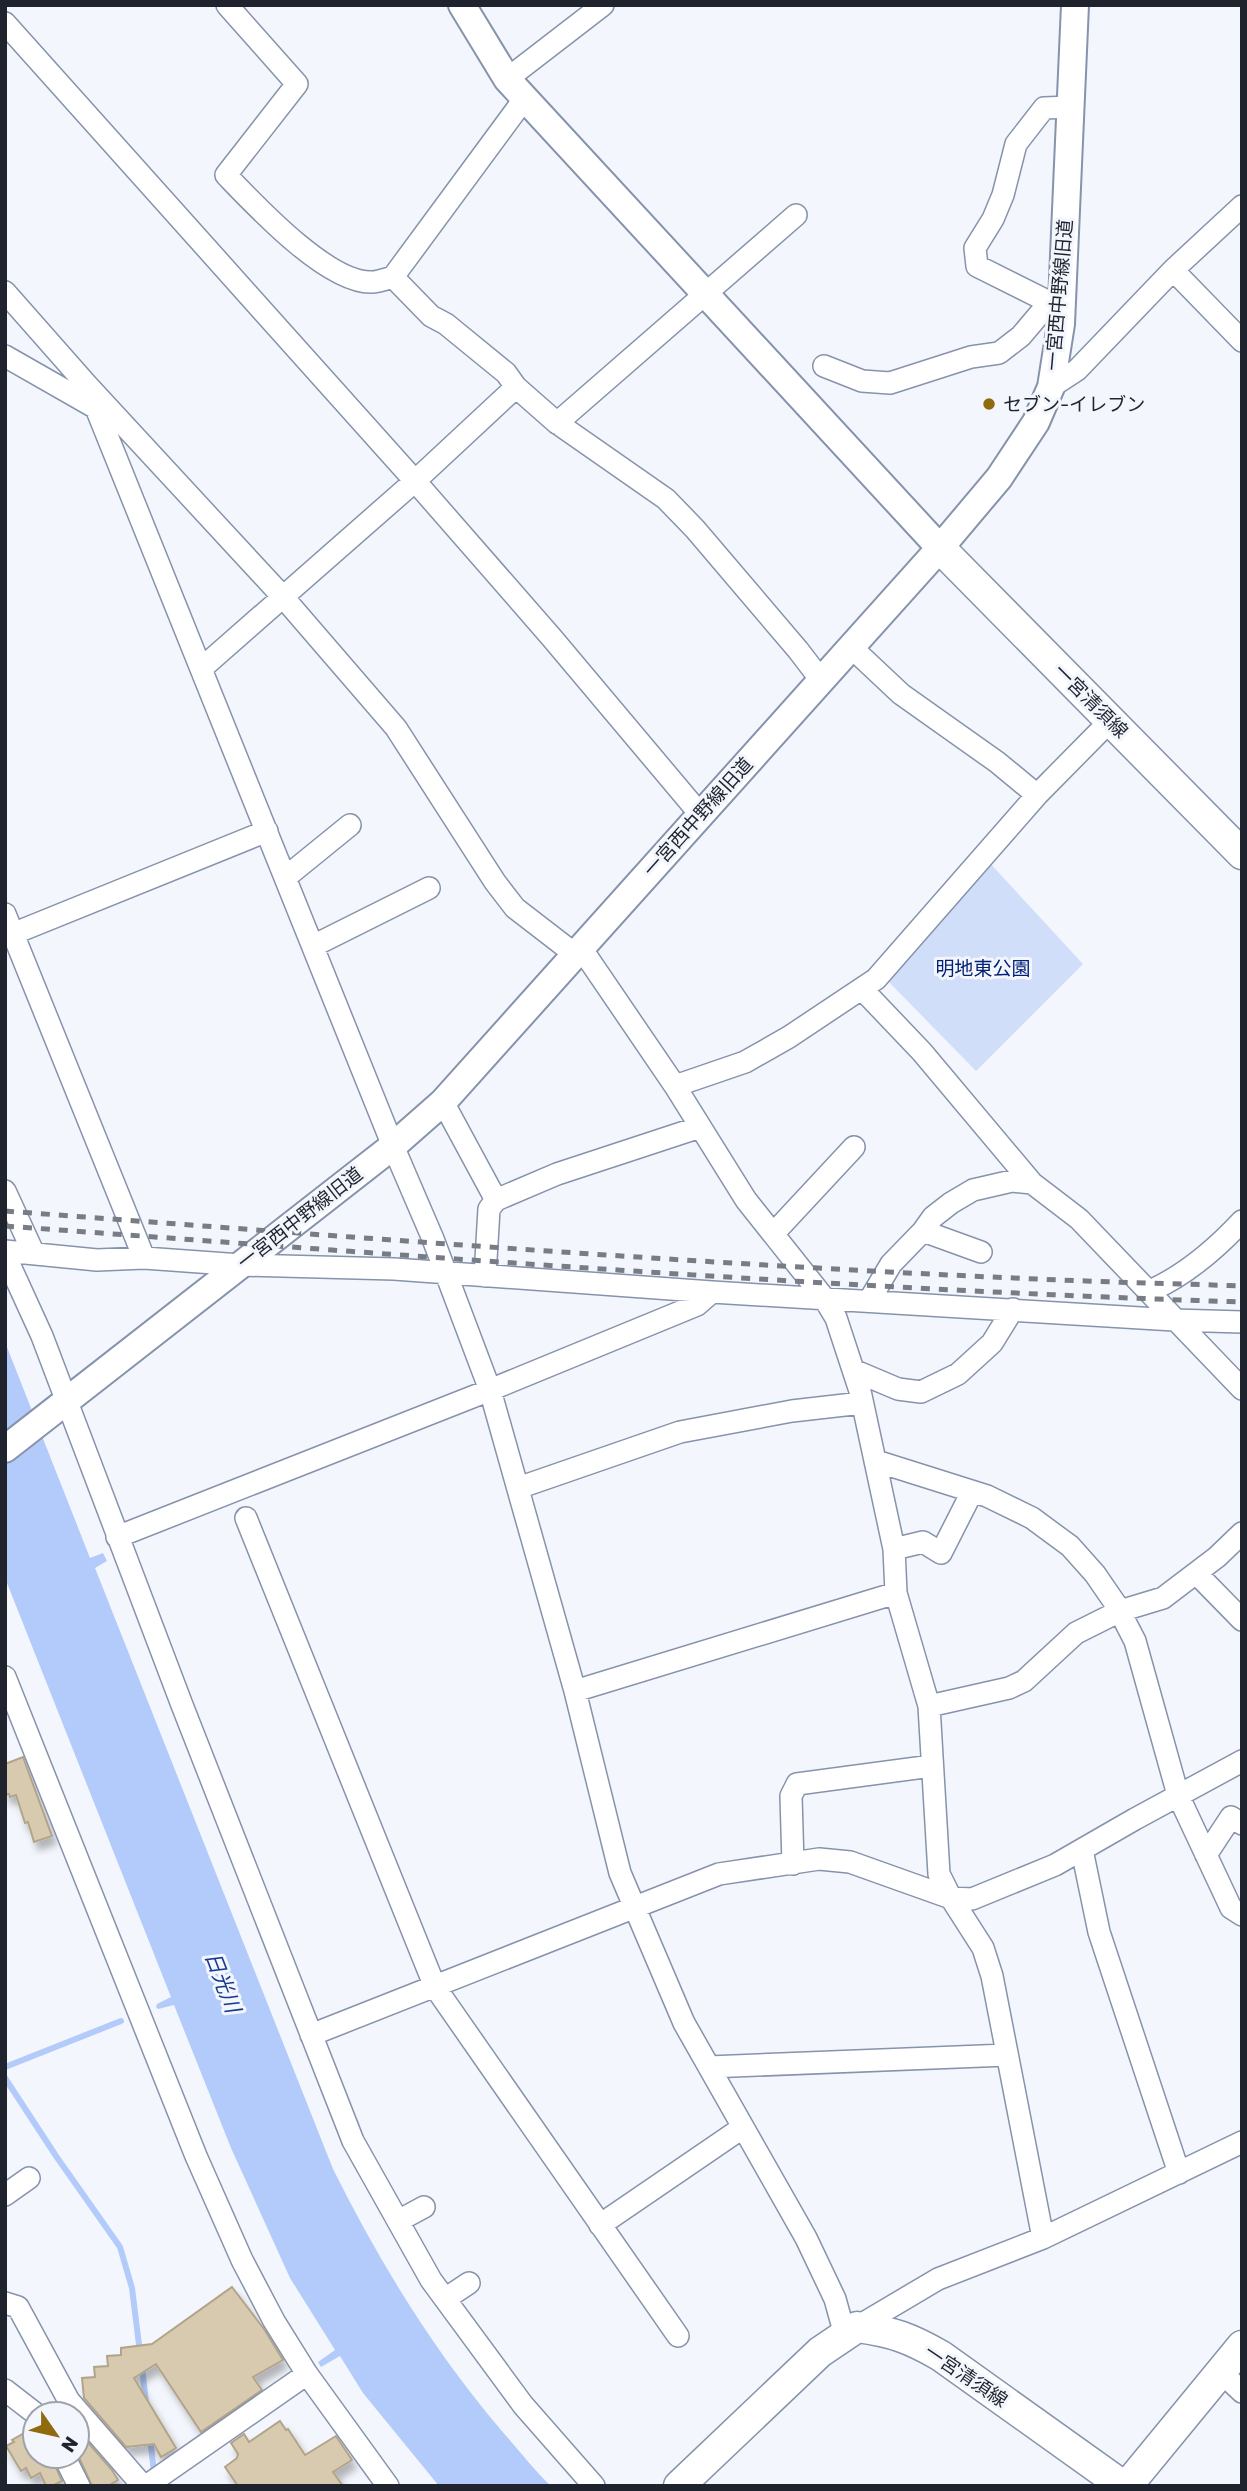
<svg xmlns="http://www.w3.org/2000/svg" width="1247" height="2491" font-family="Rubik,'Noto Sans JP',sans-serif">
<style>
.green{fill:#d0def9}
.water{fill:#b3cbfa}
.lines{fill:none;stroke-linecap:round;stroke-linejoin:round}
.stream{stroke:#b3cbfa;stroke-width:6}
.building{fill:#d8caaf;stroke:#b2a48a;stroke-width:2;filter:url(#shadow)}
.minor-casing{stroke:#8693ac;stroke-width:24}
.tertiary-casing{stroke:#8693ac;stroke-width:30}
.secondary-casing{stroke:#8693ac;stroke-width:33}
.minor{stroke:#fff;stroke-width:21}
.tertiary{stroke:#fff;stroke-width:26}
.secondary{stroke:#fff;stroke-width:30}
.rail{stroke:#787c85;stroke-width:5;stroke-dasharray:9 9;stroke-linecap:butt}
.poi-dot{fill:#8f6a0f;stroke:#f3f6fc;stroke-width:2.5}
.labels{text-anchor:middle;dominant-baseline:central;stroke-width:6;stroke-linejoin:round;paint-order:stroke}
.street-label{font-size:19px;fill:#1e232d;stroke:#f3f6fc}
.poi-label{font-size:19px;fill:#1e232d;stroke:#f3f6fc;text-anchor:start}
.park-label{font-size:19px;fill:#032277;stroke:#f3f6fc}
.water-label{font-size:21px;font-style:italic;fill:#153a90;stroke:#f3f6fc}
</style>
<defs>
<filter id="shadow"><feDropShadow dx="4.5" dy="8" stdDeviation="3.5" flood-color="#0004"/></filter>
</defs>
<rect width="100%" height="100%" fill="#f3f6fc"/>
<path class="green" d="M987,860L1083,964L976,1071L884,977Z"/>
<path class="water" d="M5,1342L90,1558L103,1553L107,1561L95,1568L333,2169C380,2263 433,2350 501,2430C518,2449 533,2469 551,2486H439L363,2393L340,2356L321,2367L318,2362L335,2350L290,2278L231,2148L174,2005L158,2009L156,2007L157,2004L171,1997L5,1578Z"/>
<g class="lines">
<path class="stream" d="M5,2067L121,2021
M5,2078L56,2156L120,2247L132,2288L140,2353
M142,2367L146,2402
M150,2437L154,2473"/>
</g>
<path class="building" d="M23,1757L52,1836L34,1842L28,1822L25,1823L16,1795L10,1797L9,1794L5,1795V1764Z
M232,2287L264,2329L283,2360L253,2377L262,2390L201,2432L156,2364L134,2378L176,2448L161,2457L154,2444L126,2447L84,2398L82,2378L95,2377L94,2367L108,2366L107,2356L121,2355V2348L152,2344Z
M280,2421L286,2430L288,2429L305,2455L336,2436L352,2460L333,2472L343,2486H238L225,2467L237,2458L238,2454L231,2443L244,2434L249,2442Z
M35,2427V2456H51L62,2481L52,2486H46L40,2473L31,2478L26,2468L21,2471L6,2446L14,2442L12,2440Z
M77,2430L112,2470L118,2480L108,2486H92L77,2453Z"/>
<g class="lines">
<defs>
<path id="minor" d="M227,5L297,84L226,175C255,205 328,284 372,282C378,282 386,279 393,277L525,98
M5,23L415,481L552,638L700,814
M507,79L603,5
M1173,270L1242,341
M393,277L431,316L446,324L506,373L516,387L557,423L666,499L695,529L798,650L821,680
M5,292L87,385L283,597L396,728L495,882L515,908L576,955
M5,356L96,408L393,1146L433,1239L490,1390L575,1691L620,1873L684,2023L806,2238L835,2299L845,2335
M824,366L862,381L890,383L971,357L999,353L1021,336L1043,310L1061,308L977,266L975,248L993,219L1003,195L1016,144L1044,108L1070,107
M1051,387L1077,370L1173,270L1242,206
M557,423L796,215
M851,647L901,694L997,762L1037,795
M202,668L415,481L516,387
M286,877L350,825
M5,914L144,1258
M5,937L267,831
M313,946L429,888
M581,948L675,1086L746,1200L824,1298L836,1318L860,1391L894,1549L896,1593L929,1706L939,1874L951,1898L983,1948L992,1976L1043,2238
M862,989L922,1052L1032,1183
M675,1086L745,1062L789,1037L876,979L1037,795L1110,721
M443,1102L496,1200L489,1209L485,1276
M5,1191L34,1254
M496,1200L557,1174L700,1127
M923,1231L981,1252
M773,1234L854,1147
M5,1251L97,1260L144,1258L241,1265L394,1269L712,1292L1174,1320L1242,1322
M5,1255L42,1336L182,1705L353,2141L431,2280L523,2405L594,2486
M1150,1291C1186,1275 1215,1250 1242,1221
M869,1301L891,1264L923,1231L933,1217L951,1203L973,1190L1012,1181L1032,1183L1079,1219L1242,1389
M853,1370L898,1389L921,1392L958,1374L992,1343L1013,1309
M876,1461L987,1496L1032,1518L1070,1546L1095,1574L1117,1606L1135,1641L1178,1795L1231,1908L1242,1915
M518,1488L680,1432L792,1411L862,1403
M246,1518L435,1987L678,2336
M117,1537L490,1390L697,1305L712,1292
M894,1549L923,1542L941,1553L972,1492
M1196,1573L1242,1620
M5,1677L196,2156L242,2260L274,2321L307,2374L388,2486
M575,1691L896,1593
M929,1706L1009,1688L1024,1681L1076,1633L1120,1611L1163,1598L1217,1557L1242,1533
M1082,1850L1099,1932L1179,2173
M1206,1855L1231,1817L1242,1824
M793,1864L791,1796L797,1784L932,1766
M311,2035L719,1874L819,1859L850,1862L951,1898L972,1899L1055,1865L1135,1819L1242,1761
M709,2067L1007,2055
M5,2195L29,2178
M398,2221L424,2207
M600,2225L742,2128
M445,2299L469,2283
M5,2303L18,2307L69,2401L143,2486
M857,2327L938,2279L1043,2238L1242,2142
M1221,2372L1242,2392
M5,2390L36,2414
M64,2456L79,2486
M146,2486L307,2374"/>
<path id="tertiary" d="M462,5L507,79L940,548
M5,1449L393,1146L443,1102L940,548L999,478L1036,422L1051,387L1061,324L1075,5"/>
<path id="secondary" d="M940,548L1242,854
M679,2486L820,2352L857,2327C893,2332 910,2338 941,2356L1123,2486
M1127,2486L1242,2346"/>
</defs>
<use href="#minor" class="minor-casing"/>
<use href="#tertiary" class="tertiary-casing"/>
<use href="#secondary" class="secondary-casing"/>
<use href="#minor" class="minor"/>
<use href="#tertiary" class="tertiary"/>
<use href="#secondary" class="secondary"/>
<path class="rail" d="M5,1211C365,1238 726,1267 1086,1281C1138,1283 1190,1284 1242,1286
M5,1226C417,1256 829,1289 1242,1302"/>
</g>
<circle class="poi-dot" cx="989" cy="404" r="7"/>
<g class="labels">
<g class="street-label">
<text transform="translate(1059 295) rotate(-85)">一宮西中野線旧道</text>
<text transform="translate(1091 701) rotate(45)">一宮清須線</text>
<text transform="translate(698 817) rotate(-48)">一宮西中野線旧道</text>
<text transform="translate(300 1218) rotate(-38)">一宮西中野線旧道</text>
<text transform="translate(966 2376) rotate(34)">一宮清須線</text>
</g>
<g class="poi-label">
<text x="1003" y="404">セブン-イレブン</text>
</g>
<g class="park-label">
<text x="983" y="968">明地東公園</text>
</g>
<g class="water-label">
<text transform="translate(223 1982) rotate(69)">日光川</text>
</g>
</g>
<rect width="1247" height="2491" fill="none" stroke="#1e232d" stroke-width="14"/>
<g transform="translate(56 2435) rotate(124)"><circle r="33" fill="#f3f6fc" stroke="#9ea2a9" stroke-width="2"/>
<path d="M0-5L12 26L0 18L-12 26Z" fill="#8f6a0f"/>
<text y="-10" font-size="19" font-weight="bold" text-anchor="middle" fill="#1e232d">N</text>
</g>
</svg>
